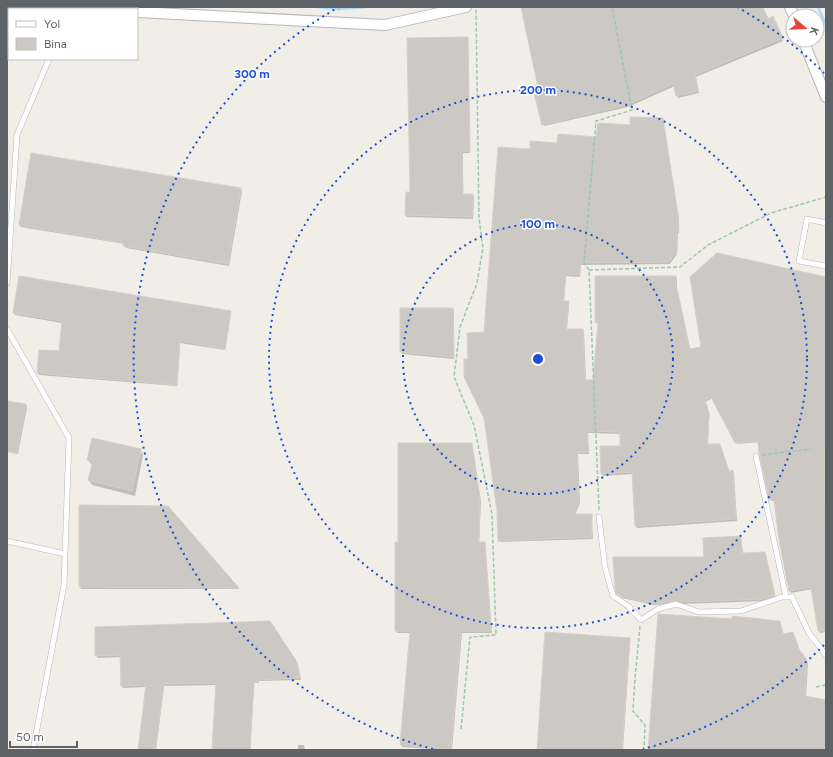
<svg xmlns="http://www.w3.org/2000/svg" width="833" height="757" font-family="Figtree,sans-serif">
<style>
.shadow{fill:#0003}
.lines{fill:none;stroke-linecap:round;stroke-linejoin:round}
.stream{stroke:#acdafc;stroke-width:2.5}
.building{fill:#ccc9c4;stroke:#d5d0c6}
.service-casing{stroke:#b4b7bb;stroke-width:6}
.minor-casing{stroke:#b4b7bb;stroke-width:12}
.path{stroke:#9fc7aa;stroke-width:1.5;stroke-dasharray:4 2;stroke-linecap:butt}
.service{stroke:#fff;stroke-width:5}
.minor{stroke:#fff;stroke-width:10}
.ring{fill:none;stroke:#1d4ed8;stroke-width:2;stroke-dasharray:2 4}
.centre{fill:#1d4ed8;stroke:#fff;stroke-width:2}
.ring-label{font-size:12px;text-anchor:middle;font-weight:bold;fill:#1d4ed8;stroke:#fff;stroke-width:3;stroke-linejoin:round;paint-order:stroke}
</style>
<rect width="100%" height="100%" fill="#f0eee7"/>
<path class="shadow" d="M522,7H762L768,20L774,19L783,41L696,77L699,93L678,98L675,86L628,107L544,126L540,93Z
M467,38L468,40L470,153H463V195H473L474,197L473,219L407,217L406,215L407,193H411Z
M663,119L679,218V233H678L677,254L670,264L581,265L580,277L566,276L564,302H568L569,304L567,330H583L584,332L586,381H594L599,324L596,322L676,277L677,279V290L690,350L702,348L826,278V632L820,633L819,631L813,589L791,593L790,591L775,501H772L770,499L760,442L737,444L713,398L705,402L710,417H709L708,445L721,447L729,472L733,471L734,474L737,521L637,528L636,526L633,474L603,476L602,474L621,447V434L588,433L589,454H578L580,502L575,515H591L593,539L500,542L499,540L498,511L485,418L469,360L485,333L531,150L558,144L597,138L631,126Z
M32,154L241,189L242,191L229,266L126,248L125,244L21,227L20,225Z
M453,309L454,311V359L402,354L401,352Z
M230,312L231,314L225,350L180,343L177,386L39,375L38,373L40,351L60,352L62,323L15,315L14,313Z
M7,402L26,405L27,407L18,454L7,452Z
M472,444L481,502L479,543H484L485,545L492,633H462L452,750L402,747L401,744L411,633H397L396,631L399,543Z
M140,449L143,455L135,496L92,485L89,480L93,466L88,460Z
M168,507L239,589H81L80,587Z
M741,537L743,554L766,555L775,597L764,601L684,604L677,602L667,604L654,605L622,598L617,593L705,558Z
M733,620L780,622L784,635L799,651L808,663L806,697L826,701V750H649Z
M270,622L298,665L301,680L259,681V683H254L250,750H213L217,685L164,686L156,750H139L147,687L123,688L122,686L121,657L98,658L96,656Z
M629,639L630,641L623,750H538Z
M298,745H304L305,750H298Z"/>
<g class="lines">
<path class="stream" d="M318,7L339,9L367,7
M818,7L826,25"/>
</g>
<path class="building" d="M521,7H763L768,19L773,16L783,38L695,75L698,91L676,96L673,84L627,105L542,125L534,93L539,92Z
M468,37L470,151H462L463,194H473V217L405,215L406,192H410L407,38Z
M630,117L663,118L678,216L679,231H677V251L669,262L580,263V275L566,274L563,301H569L566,329H583L585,380H593L598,323H595V276H676V290L677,289L690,349L701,347L690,277L717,253L826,277V446L825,447L826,630L818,631L811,587L789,591L779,540L774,499L769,500L759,453L758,441L735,443L711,397L705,400L710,416H709L707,444H720L729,471L733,470L736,519L635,526L632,472L601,474L600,446H620V432L587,431L588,452L577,453L579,499L574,514H592V537L498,541L497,511L484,418L464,377V359H468L467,333L484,332L498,147L530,149V141L557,143L558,134L596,137L598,123L630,125Z
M31,153L241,188L228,264L123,246L124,243L19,225Z
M19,276L231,311L225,349L180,341L177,385L37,373L39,350L59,351L62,321L13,313Z
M400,308H453L454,357L400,352Z
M7,401L26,404L17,453L7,451Z
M92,438L141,449L132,491L88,480L93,461L87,460Z
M398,443H472L480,499L479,542H485L491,631H461L451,749L400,745L410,631H395V542H398Z
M79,505L168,506L239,588L79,587Z
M741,536L742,553L765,552L775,595L763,599L683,602L675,600L666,603H652L620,596L616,594L615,587L613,557H704L703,538Z
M658,614L732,619V616L780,621L783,634L793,632L799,649L807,660L805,696L826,700V750H648Z
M270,621L297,662L300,678L258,680V682H254L250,750H212L216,683L164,684L155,750H138L146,685L121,686L120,655L95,656V627Z
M545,632L630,638L622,750H537Z"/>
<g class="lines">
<defs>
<path id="service" d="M70,9L71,7
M826,223L807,219L799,261L826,266
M7,283L17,135L49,59
M7,329L69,438L64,585L33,750
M756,456L786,597
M599,517L605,567L613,596L628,606L641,620L658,609L676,604L699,612L741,611L782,597H792L809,633L826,655
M7,541L65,554"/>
<path id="minor" d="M80,7L102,9
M790,7L794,16
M137,12L385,25L466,7
M803,40L826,97"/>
</defs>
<use href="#service" class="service-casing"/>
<use href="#minor" class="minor-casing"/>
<path class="path" d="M589,270L680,267L708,245L771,213L826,197
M762,455L811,449
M599,510L589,270L584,263L596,121L632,110L612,7
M640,626L635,678L633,711L645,725L644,750
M816,687L826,685
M461,729L470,637L496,635L492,514L474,425L454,377L460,327L477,283L483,248L479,218L476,9"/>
<use href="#service" class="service"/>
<use href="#minor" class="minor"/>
</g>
<g class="ring">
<circle cx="538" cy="359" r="135"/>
<circle cx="538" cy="359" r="269"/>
<path d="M824 645A404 404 0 0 1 643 749M433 749A404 404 0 0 1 339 7M737 7A404 404 0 0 1 824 73"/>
</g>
<circle cx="538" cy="359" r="6" class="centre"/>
<g class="ring-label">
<text x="252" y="78">300 m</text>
<text x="538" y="94">200 m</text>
<text x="538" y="228">100 m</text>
</g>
<rect width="833" height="757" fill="none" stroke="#5f6267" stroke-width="16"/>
<rect x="8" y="8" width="130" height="52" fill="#ffffff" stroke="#bfc0c2"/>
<rect x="16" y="21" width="20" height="6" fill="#ffffff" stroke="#bfc0c2"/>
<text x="44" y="28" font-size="12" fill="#5f6267">Yol</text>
<rect x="16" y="38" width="20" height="12" fill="#ccc9c4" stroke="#bfc0c2"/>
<text x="44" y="48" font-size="12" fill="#5f6267">Bina</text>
<g transform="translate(805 28) rotate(109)"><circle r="19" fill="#ffffff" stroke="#bfc0c2"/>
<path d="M0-3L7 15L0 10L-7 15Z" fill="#e3463b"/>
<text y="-6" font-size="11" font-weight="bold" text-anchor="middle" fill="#5f6267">K</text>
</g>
<path d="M10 741v6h67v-6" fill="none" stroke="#5f6267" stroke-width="2"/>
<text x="16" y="741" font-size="12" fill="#5f6267" stroke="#ffffff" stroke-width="3" paint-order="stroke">50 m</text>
</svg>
